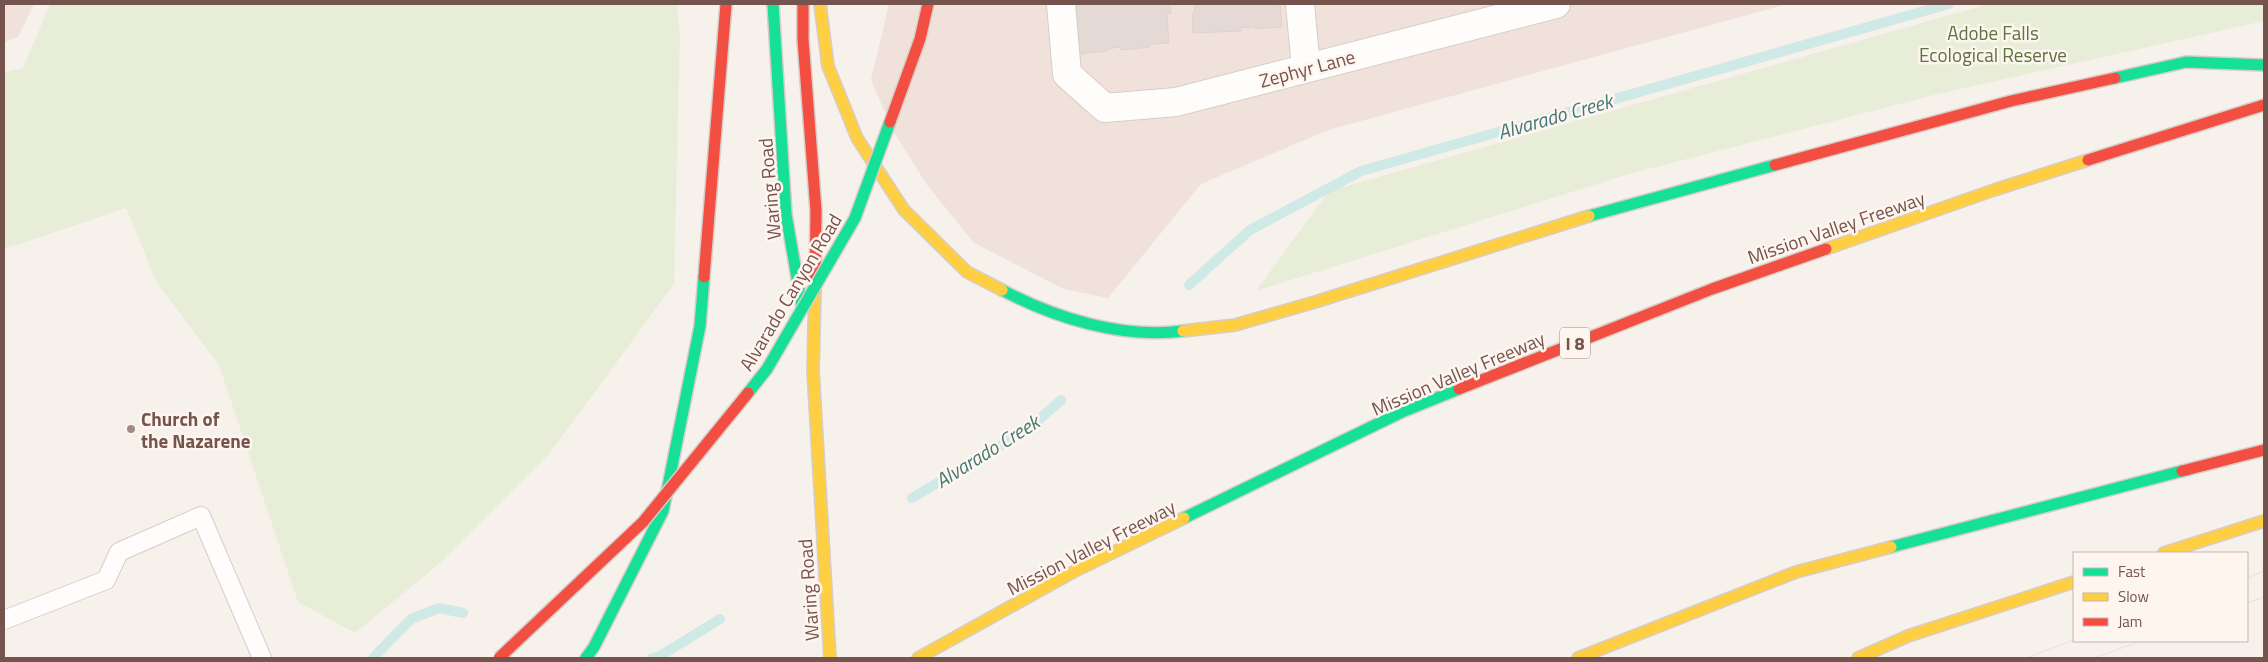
<svg xmlns="http://www.w3.org/2000/svg" width="2268" height="662" font-family="'Titillium Web',sans-serif">
<style>
.residential{fill:#f0e2da}
.green{fill:#e8edd8}
.lines{fill:none;stroke-linecap:round;stroke-linejoin:round}
.stream{stroke:#cee9e6;stroke-width:10}
.building{fill:#e4d9d4;stroke:#e0d3cf}
.lane-casing{stroke:#d6cdc9;stroke-width:20}
.street-casing{stroke:#d6cdc9;stroke-width:30}
.fast-casing{stroke:#d7cdc8;stroke-width:14}
.slow-casing{stroke:#d7cdc8;stroke-width:14}
.jam-casing{stroke:#d7cdc8;stroke-width:14}
.lane{stroke:#fefdfc;stroke-width:18}
.street{stroke:#fefdfc;stroke-width:28}
.fast{stroke:#16e098;stroke-width:11}
.slow{stroke:#ffcf43;stroke-width:11}
.jam{stroke:#f24e42;stroke-width:11}
.tram{stroke:#e4e2e5;stroke-width:1}
.fast-bridge-casing{stroke:#d7cdc8;stroke-width:14;stroke-linecap:butt}
.jam-bridge-casing{stroke:#d7cdc8;stroke-width:14;stroke-linecap:butt}
.fast-bridge{stroke:#16e098;stroke-width:11}
.jam-bridge{stroke:#f24e42;stroke-width:11}
.poi-dot{fill:#a28b85;stroke:#fef5ef;stroke-width:2}
.labels{text-anchor:middle;dominant-baseline:central;stroke-width:5;stroke-linejoin:round;paint-order:stroke}
.shield{fill:#fef5ef;stroke:#9e847e;stroke-width:1}
.shield-label{font-size:18px;font-weight:bold;fill:#75544d}
.park-label{font-size:19px;fill:#5a7442;stroke:#fef5ef}
.street-label{font-size:19px;fill:#75544d;stroke:#fef5ef}
.poi-label{font-size:19px;font-weight:bold;fill:#75544d;stroke:#fef5ef;text-anchor:start}
.water-label{font-size:20px;font-style:italic;fill:#417978;stroke:#fef5ef}
</style>
<rect width="100%" height="100%" fill="#f7f1ec"/>
<path class="residential" d="M4,4H34L18,37L4,42Z
M889,4H1787L1328,130L1201,184L1108,298L1064,289L974,243L927,185L893,131L871,80Z"/>
<path class="green" d="M50,4H677L680,34L674,284L550,453L439,564L355,633L298,602L219,365L157,283L126,208L20,244L4,248V72L23,68Z
M1989,4H2264V21L1934,95L1629,174L1256,291L1329,191Z"/>
<g class="lines">
<path class="stream" d="M1189,285L1250,230L1361,171L1949,4
M912,498L1030,428L1061,400
M373,658L411,619L439,608L463,613
M652,658L660,656L720,619"/>
</g>
<path class="building" d="M1075,4H1170L1171,14H1167L1169,43L1150,44V47L1121,50L1120,47L1107,49L1108,51L1079,54Z
M1194,4H1280L1282,27L1255,29V27L1240,28L1241,31L1193,33L1192,13H1195Z"/>
<g class="lines">
<defs>
<path id="lane" d="M4,620L106,580L119,552L201,516L262,658"/>
<path id="street" d="M1061,4L1067,74L1105,108L1176,102L1556,4
M1300,4L1306,68"/>
<path id="fast" d="M773,4L786,214L802,307
M2115,78L2186,62L2264,65
M1589,216L1775,165
M1002,290C1055,318 1122,339 1183,331
M1184,518L1402,412L1459,389
M1891,547L2182,471
M586,658L594,647L663,511L700,326L704,277"/>
<path id="slow" d="M820,4L828,66L857,138L904,210L967,272L1002,290
M1826,249L1994,190L2088,160
M815,290L813,370L830,658
M1183,331L1235,325L1315,302L1589,216
M2164,553L2264,521
M918,658L1075,571L1184,518
M1578,658L1796,572L1891,547
M1858,658L1908,636L2074,582"/>
<path id="jam" d="M803,4V40L816,211L815,290
M2088,160L2264,105
M1775,165L2011,101L2115,78
M704,277L726,4
M1459,389L1712,289L1826,249
M2182,471L2264,450"/>
</defs>
<use href="#lane" class="lane-casing"/>
<use href="#street" class="street-casing"/>
<use href="#fast" class="fast-casing"/>
<use href="#slow" class="slow-casing"/>
<use href="#jam" class="jam-casing"/>
<use href="#lane" class="lane"/>
<use href="#street" class="street"/>
<use href="#fast" class="fast"/>
<use href="#slow" class="slow"/>
<use href="#jam" class="jam"/>
<path class="tram" d="M2247,578L2264,571
M2247,603L2264,597
M2026,658L2074,640
M2094,658L2141,641"/>
<defs>
<path id="fast-bridge" d="M748,393L767,369L855,218L890,122"/>
<path id="jam-bridge" d="M890,122L920,39L928,4
M499,658L643,522L748,393"/>
</defs>
<use href="#fast-bridge" class="fast-bridge-casing"/>
<use href="#jam-bridge" class="jam-bridge-casing"/>
<use href="#fast-bridge" class="fast-bridge"/>
<use href="#jam-bridge" class="jam-bridge"/>
</g>
<circle class="poi-dot" cx="131" cy="429" r="5"/>
<g class="labels">
<rect class="shield" x="1560" y="327.5" width="30" height="31" rx="4"/>
<g class="shield-label">
<text x="1575" y="343">I 8</text>
</g>
<g class="park-label">
<text x="1993" y="32">Adobe Falls<tspan x="1993" dy="22">Ecological Reserve</tspan></text>
</g>
<g class="street-label">
<text transform="translate(1307 68) rotate(-15)">Zephyr Lane</text>
<text transform="translate(769 189) rotate(-95)">Waring Road</text>
<text transform="translate(1836 227) rotate(-19)">Mission Valley Freeway</text>
<text transform="translate(790 292) rotate(-59)">Alvarado Canyon Road</text>
<text transform="translate(1458 373) rotate(-23)">Mission Valley Freeway</text>
<text transform="translate(1091 547) rotate(-27)">Mission Valley Freeway</text>
<text transform="translate(808 590) rotate(-94)">Waring Road</text>
</g>
<g class="poi-label">
<text x="141" y="418">Church of<tspan x="141" dy="22">the Nazarene</tspan></text>
</g>
<g class="water-label">
<text transform="translate(1555 116) rotate(-16)">Alvarado Creek</text>
<text transform="translate(987 451) rotate(-32)">Alvarado Creek</text>
</g>
</g>
<rect width="2268" height="662" fill="none" stroke="#75544d" stroke-width="10"/>
<rect x="2073" y="552" width="175" height="90" fill="#fef5ef" stroke="#c7b5ae"/>
<rect x="2083" y="568" width="25" height="8" fill="#16e098" stroke="#c7b5ae"/>
<text x="2118" y="577" font-size="15" fill="#75544d">Fast</text>
<rect x="2083" y="593" width="25" height="8" fill="#ffcf43" stroke="#c7b5ae"/>
<text x="2118" y="602" font-size="15" fill="#75544d">Slow</text>
<rect x="2083" y="618" width="25" height="8" fill="#f24e42" stroke="#c7b5ae"/>
<text x="2118" y="627" font-size="15" fill="#75544d">Jam</text>
</svg>
